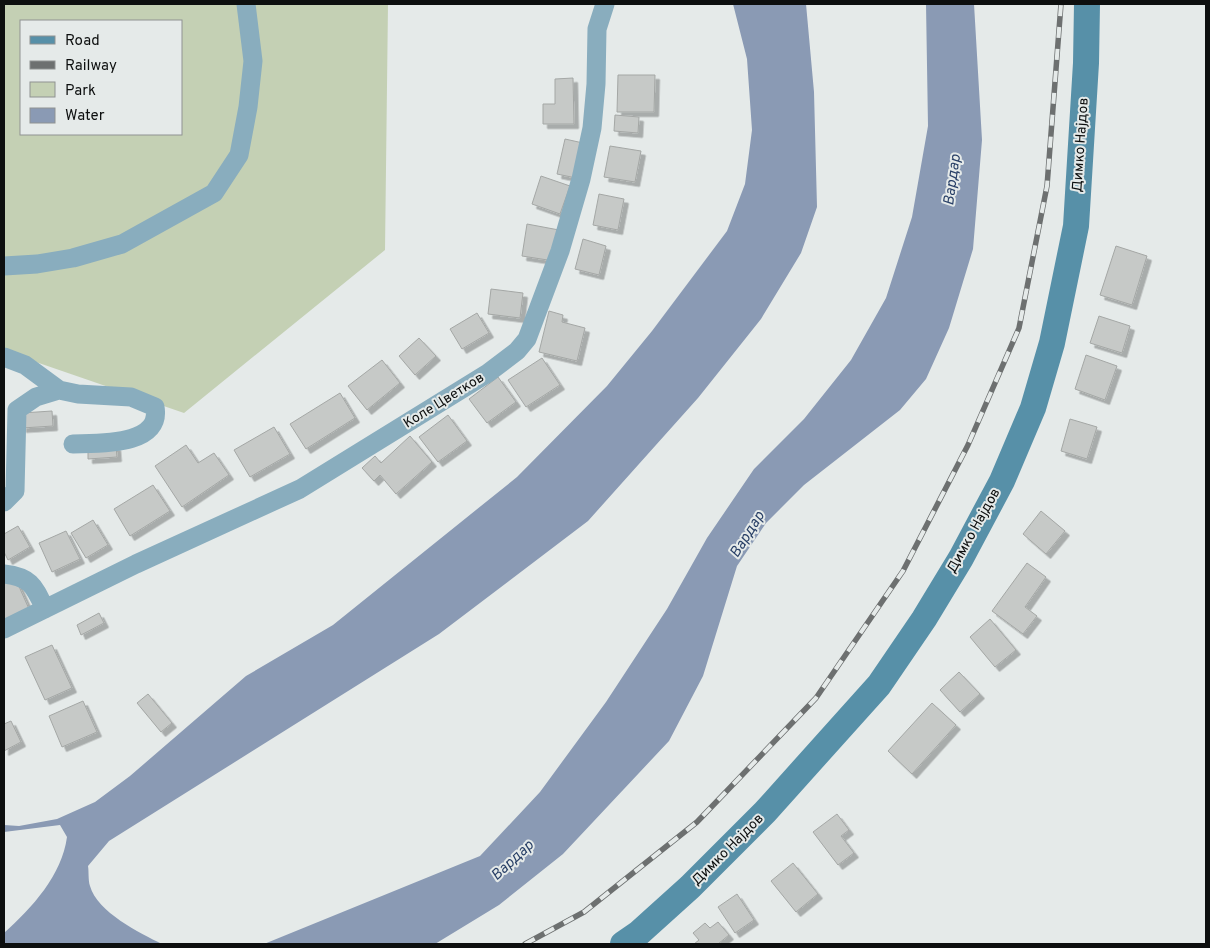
<svg xmlns="http://www.w3.org/2000/svg" width="1210" height="948" font-family="Overpass,sans-serif">
<style>
.green{fill:#c4d0b4;fill-rule:evenodd}
.water{fill:#8a9ab4}
.building{fill:#c6c9c7;stroke:#a4a7a5;filter:url(#shadow)}
.lines{fill:none;stroke-linecap:round;stroke-linejoin:round}
.street{stroke:#89adbe;stroke-width:19}
.secondary{stroke:#5790a8;stroke-width:26}
.rail-casing{stroke:#6d7070;stroke-width:5.5}
.rail{stroke:#e5eae9;stroke-width:4;stroke-dasharray:11;stroke-linecap:butt}
.labels{text-anchor:middle;dominant-baseline:central;stroke-width:4;stroke-linejoin:round;paint-order:stroke}
.street-label{font-size:14px;fill:#0d0f0f;stroke:#e5eae9}
.water-label{font-size:15px;font-style:italic;fill:#294067;stroke:#e5eae9}
</style>
<defs>
<filter id="shadow"><feDropShadow dx="4.5" dy="4.5" stdDeviation="0" flood-color="#0004"/></filter>
</defs>
<rect width="100%" height="100%" fill="#e5eae9"/>
<path class="green" d="M4,4H388L385,250L184,413L4,351ZM21,21H181V134H21Z"/>
<path class="water" d="M733,4H806L814,92L817,207L801,253L761,319L698,398L588,521L439,634L109,841L88,866C89,872 88,880 90,886C97,912 140,933 162,944H4V933C32,908 62,875 67,837L60,825L4,832V825L19,826L57,819L95,802L130,776L246,676L333,625L517,477L607,386L652,331L727,231L745,184L752,130L747,59Z
M926,4H974L982,140L973,249L949,328L926,379L900,410L804,485L766,523L737,566L703,676L669,741L563,854L499,905L435,944H264L480,856L540,792L606,702L667,609L707,538L754,469L804,419L851,360L886,298L912,217L928,126Z"/>
<path class="building" d="M618,75H655L654,112H617Z
M573,78L574,124H543V104H555V79Z
M615,115L639,117L638,133L614,131Z
M565,139L583,143L576,178L557,174Z
M610,146L641,151L635,182L604,177Z
M541,176L570,186L560,214L532,204Z
M599,194L624,199L618,230L593,225Z
M527,224L559,230L554,261L522,256Z
M583,239L606,246L599,275L575,269Z
M1116,246L1147,256L1132,305L1100,295Z
M491,289L523,293L520,318L488,314Z
M549,311L563,315L562,322L585,328L577,361L539,352Z
M477,313L489,333L462,349L450,329Z
M1099,316L1130,326L1122,353L1090,343Z
M419,338L436,356L415,375L399,356Z
M1086,355L1117,366L1105,400L1075,389Z
M542,358L560,385L526,407L508,380Z
M382,360L400,383L367,410L348,386Z
M498,377L516,402L487,423L469,399Z
M340,393L355,418L306,449L290,424Z
M52,411L53,426L22,428V413Z
M448,415L467,441L438,462L419,437Z
M1070,419L1097,427L1087,459L1061,451Z
M274,427L290,454L250,477L234,450Z
M410,436L432,462L396,494L380,475L374,481L362,468L375,456L381,463Z
M186,445L198,463L214,453L229,475L182,507L155,466Z
M116,446L117,457L88,459V447Z
M153,485L170,511L130,536L114,509Z
M1041,511L1065,531L1046,554L1023,534Z
M93,520L108,545L86,558L71,533Z
M18,526L30,547L8,560L4,552V534Z
M66,531L80,559L52,572L39,543Z
M1027,563L1046,577L1025,607L1037,616L1023,634L992,611Z
M4,582H17L29,609L4,620Z
M99,613L104,623L81,635L77,625Z
M990,619L1016,650L995,667L970,637Z
M52,645L72,688L45,700L25,657Z
M959,672L980,694L960,712L940,690Z
M148,694L172,723L161,732L137,703Z
M83,701L97,732L62,747L49,716Z
M932,703L956,725L912,774L888,751Z
M11,721L21,742L4,751V724Z
M837,814L849,830L841,836L854,853L838,865L813,832Z
M793,863L818,894L796,912L771,881Z
M737,894L754,920L735,933L718,907Z
M718,922L729,935L718,944H694L699,940L693,933L705,923L710,928Z"/>
<g class="lines">
<path class="street" d="M4,266L37,264L73,258L122,244L214,193L239,155L248,107L253,61L246,4
M4,357L25,365L59,390L78,394L131,397L155,407C162,446 99,443 73,444
M4,502L15,491L17,410L36,397L59,390
M4,574C31,577 34,586 45,609
M4,629L136,564L300,489L488,373L517,351L527,339L560,251L581,179L592,128L596,84L597,29L605,4"/>
<path class="secondary" d="M623,944L639,933L690,887L765,812L879,685L924,619L961,558L1002,481L1033,408L1052,343L1076,226L1086,63L1087,4"/>
<defs>
<path id="rail" d="M525,944L584,912L697,822L816,698L903,571L968,445L1019,328L1047,186L1061,4"/>
</defs>
<use href="#rail" class="rail-casing"/>
<use href="#rail" class="rail"/>
</g>
<g class="labels">
<g class="street-label">
<text transform="translate(1081 145) rotate(-86)">Димко Најдов</text>
<text transform="translate(444 401) rotate(-32)">Коле Цветков</text>
<text transform="translate(974 531) rotate(-61)">Димко Најдов</text>
<text transform="translate(728 850) rotate(-45)">Димко Најдов</text>
</g>
<g class="water-label">
<text transform="translate(953 180) rotate(-82)">Вардар</text>
<text transform="translate(748 535) rotate(-58)">Вардар</text>
<text transform="translate(513 861) rotate(-43)">Вардар</text>
</g>
</g>
<rect width="1210" height="948" fill="none" stroke="#0d0f0f" stroke-width="10"/>
<rect x="20" y="20" width="162" height="115" fill="#e5eae9" stroke="#8f9292"/>
<rect x="30" y="36" width="25" height="8" fill="#5790a8" stroke="#8f9292"/>
<text x="65" y="45" font-size="15" fill="#0d0f0f">Road</text>
<rect x="30" y="61" width="25" height="8" fill="#6d7070" stroke="#8f9292"/>
<text x="65" y="70" font-size="15" fill="#0d0f0f">Railway</text>
<rect x="30" y="82" width="25" height="15" fill="#c4d0b4" stroke="#8f9292"/>
<text x="65" y="95" font-size="15" fill="#0d0f0f">Park</text>
<rect x="30" y="108" width="25" height="15" fill="#8a9ab4" stroke="#8f9292"/>
<text x="65" y="120" font-size="15" fill="#0d0f0f">Water</text>
</svg>
